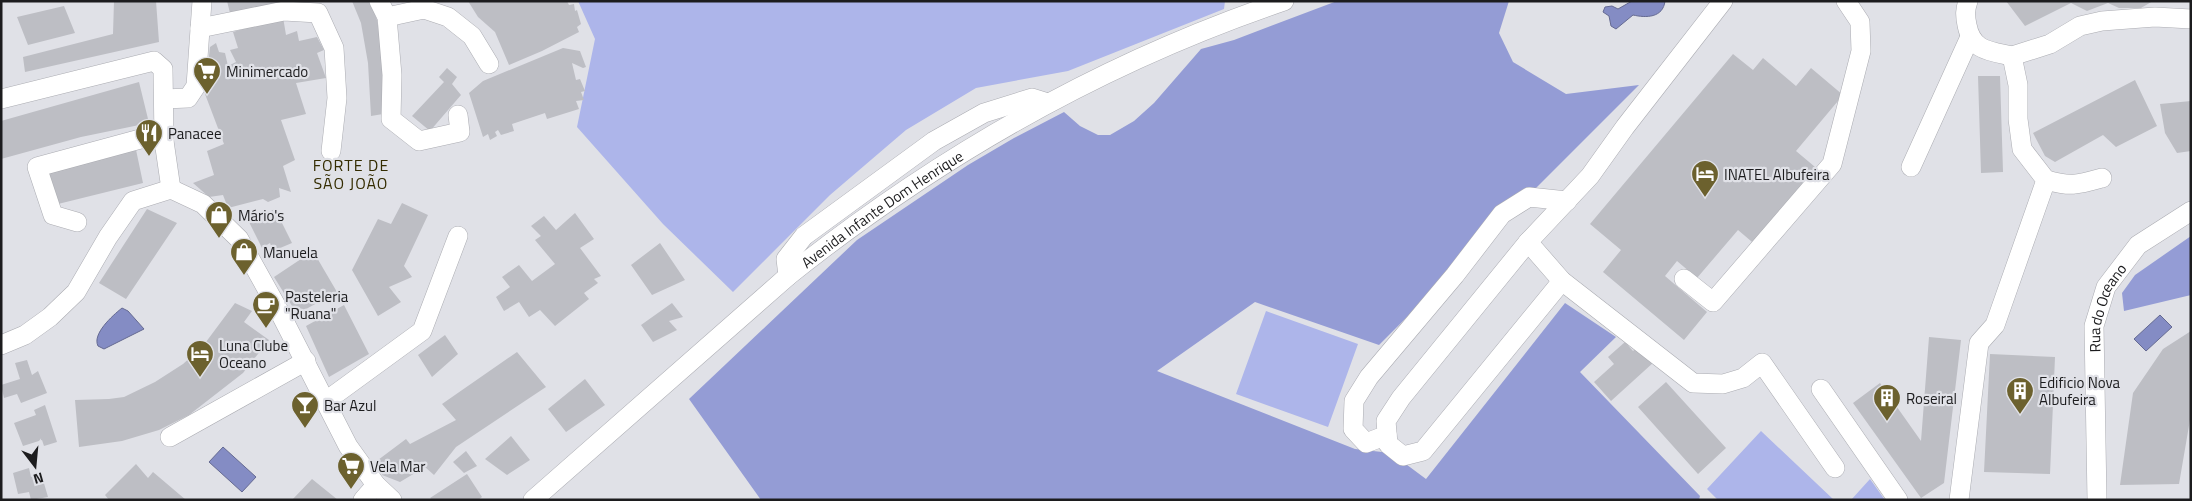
<svg xmlns="http://www.w3.org/2000/svg" width="2192" height="501" font-family="'Titillium Web',sans-serif">
<style>
.green{fill:#adb5ea}
.forest{fill:#949cd5}
.water{fill:#848cc4;stroke:#656a92}
.building{fill:#bdbec4}
.lines{fill:none;stroke-linecap:round;stroke-linejoin:round}
.minor-casing{stroke:#abacb2;stroke-width:20}
.minor{stroke:#fff;stroke-width:19}
.labels{text-anchor:middle;dominant-baseline:central;stroke-width:4.5;stroke-linejoin:round;paint-order:stroke}
.poi-label{font-size:15px;fill:#1c1c1e;stroke:#e0e1e7;text-anchor:start}
.street-label{font-size:15px;fill:#1c1c1e;stroke:#e0e1e7}
.neighbourhood-label{font-size:16px;letter-spacing:1px;fill:#342c01;stroke:#e0e1e7}
</style>
<rect width="100%" height="100%" fill="#e0e1e7"/>
<path class="green" d="M578,1H1225L1224,9L1068,71L976,88L906,130L830,195L733,292L663,224L577,127L595,39Z
M1266,311L1358,344L1328,427L1236,394Z
M1761,431L1834,500H1718L1707,489Z
M1870,479L1885,500H1851Z"/>
<path class="forest" d="M1337,1H1509L1499,33L1513,62L1566,94L1639,85L1379,345L1255,302L1157,371L1355,449L1391,453L1426,479L1565,303L1616,337L1580,372L1700,496L1699,500H761L689,399L857,240L968,165L1014,138L1064,112L1080,126L1098,135H1110L1134,121L1154,103L1201,49L1234,40Z
M2191,236V295L2124,311L2122,293L2135,275Z"/>
<path class="water" d="M1632,1H1665C1663,18 1646,18 1633,15L1616,29L1611,26L1609,16L1603,12L1605,7L1612,6L1618,9Z
M122,308L128,311L144,329L104,349L98,346C92,334 112,316 122,308Z
M2160,315L2172,327L2146,351L2134,339Z
M223,447L256,477L242,492L209,462Z"/>
<path class="building" d="M114,1H156L159,42L25,72L23,57L113,34Z
M227,1H297L298,2L230,13Z
M352,1H370L377,20L384,60L383,114L371,116L368,63L361,23Z
M468,1H567L569,5L574,4L575,11L577,10L581,24L577,27L579,32L542,51L509,65L495,32L478,17Z
M2006,1H2153L2141,8H2119L2108,3L2087,11L2071,3L2025,26Z
M64,6L75,33L28,45L17,17Z
M283,17L286,35L297,31L299,41L317,37L324,50L317,53L326,78L296,83L306,114L281,120L295,160L283,166L291,192L279,188L280,197L268,202L263,199L228,208L223,195L209,197L193,183L214,175L207,151L224,144L205,94L210,47L216,43L219,52L225,53L228,66L236,62L230,50L238,48L233,32Z
M563,48L580,51L586,67L583,68L572,63L576,80L580,79L585,91L581,92L584,100L576,101L579,109L547,119L545,113L512,124L514,131L501,135L498,130L495,132L497,136L490,140L488,134L483,137L469,93L483,81Z
M1733,54L1753,70L1763,58L1796,86L1811,68L1843,95L1796,151L1821,172L1758,247L1738,230L1697,278L1677,261L1665,276L1707,312L1684,340L1603,272L1621,250L1590,224Z
M447,68L457,77L452,84L461,95L430,131L412,116L444,82L439,77Z
M1978,76H2000L2003,172L1981,173Z
M2135,80L2157,126L2116,147L2103,135L2055,162L2045,156L2033,133Z
M139,82L149,123L81,137L1,159V121Z
M2191,101V151L2177,153L2165,133L2160,104Z
M135,145L143,183L58,204L47,169Z
M402,203L428,215L404,266L412,277L389,287L401,302L378,316L352,270L378,219L391,224Z
M147,209L177,223L126,299L99,283Z
M275,209L292,243L273,251L270,243L262,248L249,222Z
M575,213L594,239L580,248L601,276L594,279L598,283L584,293L589,299L555,326L540,310L529,317L519,302L504,311L496,297L510,287L502,277L519,265L532,281L555,264L535,240L541,236L531,226L544,216L556,230Z
M660,243L685,280L652,295L631,265Z
M313,251L337,292L297,314L274,277Z
M235,303L252,311L244,322L269,340L243,373L189,415L159,430L122,441L79,447L75,400L109,399L124,397L155,382L183,364L203,346Z
M672,303L683,317L669,321L677,330L653,342L641,325Z
M344,305L369,354L329,377L306,326Z
M2191,331V414L2179,484L2120,485L2133,393L2163,349Z
M445,335L458,354L432,377L418,355Z
M1929,337L1961,340L1944,483L1921,498L1853,403L1880,383L1921,441Z
M1625,342L1633,351L1639,346L1654,362L1611,401L1594,382L1614,364L1608,357Z
M517,352L546,387L456,447L434,475L425,467L400,482L382,475L378,460L406,439L410,444L456,420L442,404Z
M1990,354L2055,357L2050,474L1984,472Z
M27,360L32,375L38,371L47,393L21,403L17,394L4,398L1,385L20,379L15,363Z
M585,379L605,405L566,432L548,409Z
M1666,382L1726,448L1698,474L1638,407Z
M45,405L57,442L44,446L42,440L23,446L14,423L36,415L34,410Z
M511,436L530,460L507,475L485,459Z
M466,451L477,466L464,473L453,462Z
M136,464L148,478L153,472L186,500H109L105,495Z
M29,468L31,477L41,473L48,497L31,500L29,492L18,494L13,473Z
M467,474L482,497L478,500H432L430,498Z
M312,479L338,500H292Z"/>
<g class="lines">
<defs>
<g id="minor">
<path d="M379,1L387,17L392,75L391,119L419,141L460,132L458,115"/>
<path d="M387,17L424,9L448,17L472,36L489,64"/>
<path d="M200,28L284,11L318,13L334,48L337,98L331,151"/>
<path d="M2012,56L2050,44L2080,26L2102,21L2155,17L2191,19"/>
<path d="M1,99L154,61L163,69L164,141L171,189"/>
<path d="M164,99L188,98L196,86L202,1"/>
<path d="M1911,167L1970,37"/>
<path d="M2046,180C2071,187 2077,185 2102,178"/>
<path d="M77,222L53,215L37,167L144,138L164,141"/>
<path d="M1528,242L1562,281L1693,383L1723,384L1743,378L1762,363L1835,468"/>
<path d="M788,276L786,259L804,236L934,141L984,113L1032,98L1048,103"/>
<path d="M1684,279L1713,302L1832,164L1861,51L1860,22L1846,1"/>
<path d="M1562,281L1423,451L1403,456L1388,444L1386,421L1401,398L1528,242L1590,176L1625,127L1723,1"/>
<path d="M1,345L25,335L50,317L76,292L108,237L133,201L171,189L203,204L239,239L278,309L348,446L376,485L392,500"/>
<path d="M1821,389L1898,500"/>
<path d="M326,401L422,331L458,236"/>
<path d="M1387,435L1366,443L1353,429L1354,401L1369,377L1455,275L1502,214L1529,197L1567,201"/>
<path d="M170,437L306,361"/>
<path d="M363,500L376,485"/>
<path id="s1" d="M533,500L788,276C937,157 1104,62 1284,1"/>
<path d="M1959,500L1979,343L1995,325L2046,180L2022,149L2018,119V85L2012,56C1989,51 1972,51 1967,25C1965,15 1965,10 1968,1"/>
<path id="s2" d="M2097,500L2094,326L2106,287L2138,245L2191,211"/>
</g>
</defs>
<use href="#minor" class="minor-casing"/>
<use href="#minor" class="minor"/>
</g>
<defs>
<symbol id="supermarket-pin" viewBox="-11 -11 22 30"><path d="M0 17L-7.5 6A9.5 9.5 0 1 1 7.5 6Z" fill="#6c612e" stroke="#e0e1e7"/><path d="M-6-5.5h2.5l.6 2H6L4.5 2H-2.5L-4.4-4H-6ZM-1.5 3.2a1.3 1.3 0 1 0 .1 0ZM3 3.2a1.3 1.3 0 1 0 .1 0Z" fill="#fff"/></symbol>
<symbol id="restaurant-pin" viewBox="-11 -11 22 30"><path d="M0 17L-7.5 6A9.5 9.5 0 1 1 7.5 6Z" fill="#6c612e" stroke="#e0e1e7"/><path d="M-5-6h1v4h1v-4h1v4h1v-4h1v5L-1.5 .5V6h-2V.5L-5-1ZM5-6V6H3V1.5H1.5Q1.5-4 5-6Z" fill="#fff"/></symbol>
<symbol id="hotel-pin" viewBox="-11 -11 22 30"><path d="M0 17L-7.5 6A9.5 9.5 0 1 1 7.5 6Z" fill="#6c612e" stroke="#e0e1e7"/><path d="M-6-4.5h1.5V1H6V5H4.5V3h-9V5H-6ZM-4 0a1.8 1.8 0 1 1 3.6 0ZM.5 0V-2.5h3Q6-2.5 6 0Z" fill="#fff"/></symbol>
<symbol id="shop-pin" viewBox="-11 -11 22 30"><path d="M0 17L-7.5 6A9.5 9.5 0 1 1 7.5 6Z" fill="#6c612e" stroke="#e0e1e7"/><path d="M-5-2.5h2.3a2.7 3.5 0 0 1 5.4 0H5L5.5 6h-11ZM-1.5-2.5h3a1.5 2.3 0 0 0-3 0Z" fill="#fff"/></symbol>
<symbol id="cafe-pin" viewBox="-11 -11 22 30"><path d="M0 17L-7.5 6A9.5 9.5 0 1 1 7.5 6Z" fill="#6c612e" stroke="#e0e1e7"/><path d="M-5.5-4.5H6V0H3Q3 3.5 0 3.5H-2.5Q-5.5 3.5-5.5 0ZM3-3.2v2h1.7v-2ZM-6 4.5H4V6H-6Z" fill="#fff"/></symbol>
<symbol id="building-pin" viewBox="-11 -11 22 30"><path d="M0 17L-7.5 6A9.5 9.5 0 1 1 7.5 6Z" fill="#6c612e" stroke="#e0e1e7"/><path d="M-4-6H4V6H1V3H-1V6H-4ZM-2.5-4.3h1.7v1.8h-1.7ZM.8-4.3h1.7v1.8H.8ZM-2.5-1h1.7V.8h-1.7ZM.8-1h1.7V.8H.8Z" fill="#fff"/></symbol>
<symbol id="bar-pin" viewBox="-11 -11 22 30"><path d="M0 17L-7.5 6A9.5 9.5 0 1 1 7.5 6Z" fill="#6c612e" stroke="#e0e1e7"/><path d="M-6-5H6L.8 .8V4.5H3.5V6h-7V4.5H-.8V.8Z" fill="#fff"/></symbol>
</defs>
<g fill-rule="evenodd">
<use href="#supermarket-pin" x="191" y="55" width="32" height="43"/>
<use href="#restaurant-pin" x="133" y="117" width="32" height="43"/>
<use href="#hotel-pin" x="1689" y="158" width="32" height="43"/>
<use href="#shop-pin" x="203" y="199" width="32" height="43"/>
<use href="#shop-pin" x="228" y="236" width="32" height="43"/>
<use href="#cafe-pin" x="250" y="289" width="32" height="43"/>
<use href="#hotel-pin" x="184" y="338" width="32" height="43"/>
<use href="#building-pin" x="2004" y="375" width="32" height="43"/>
<use href="#building-pin" x="1871" y="382" width="32" height="43"/>
<use href="#bar-pin" x="289" y="389" width="32" height="43"/>
<use href="#supermarket-pin" x="335" y="450" width="32" height="43"/>
</g>
<g class="labels">
<g class="poi-label">
<text x="226" y="71">Minimercado</text>
<text x="168" y="133">Panacee</text>
<text x="1724" y="174">INATEL Albufeira</text>
<text x="238" y="215">Mário's</text>
<text x="263" y="252">Manuela</text>
<text x="285" y="296">Pasteleria<tspan x="285" dy="17">"Ruana"</tspan></text>
<text x="219" y="345">Luna Clube<tspan x="219" dy="17">Oceano</tspan></text>
<text x="2039" y="382">Edificio Nova<tspan x="2039" dy="17">Albufeira</tspan></text>
<text x="1906" y="398">Roseiral</text>
<text x="324" y="405">Bar Azul</text>
<text x="370" y="466">Vela Mar</text>
</g>
<g class="street-label">
<text stroke="none"><textPath href="#s1" startOffset="455">Avenida Infante Dom Henrique</textPath></text>
<text stroke="none"><textPath href="#s2" startOffset="195">Rua do Oceano</textPath></text>
</g>
<g class="neighbourhood-label">
<text x="351" y="165">FORTE DE<tspan x="351" dy="18">SÃO JOÃO</tspan></text>
</g>
</g>
<rect width="2192" height="501" fill="none" stroke="#1c1c1e" stroke-width="5"/>
<g transform="translate(35 466) rotate(164)" stroke="#e0e1e7" stroke-width="4" paint-order="stroke">
<path d="M0-4L9 19L0 12L-9 19Z" fill="#1c1c1e"/>
<text y="-8" font-size="14" font-weight="bold" text-anchor="middle" fill="#1c1c1e">N</text>
</g>
</svg>
